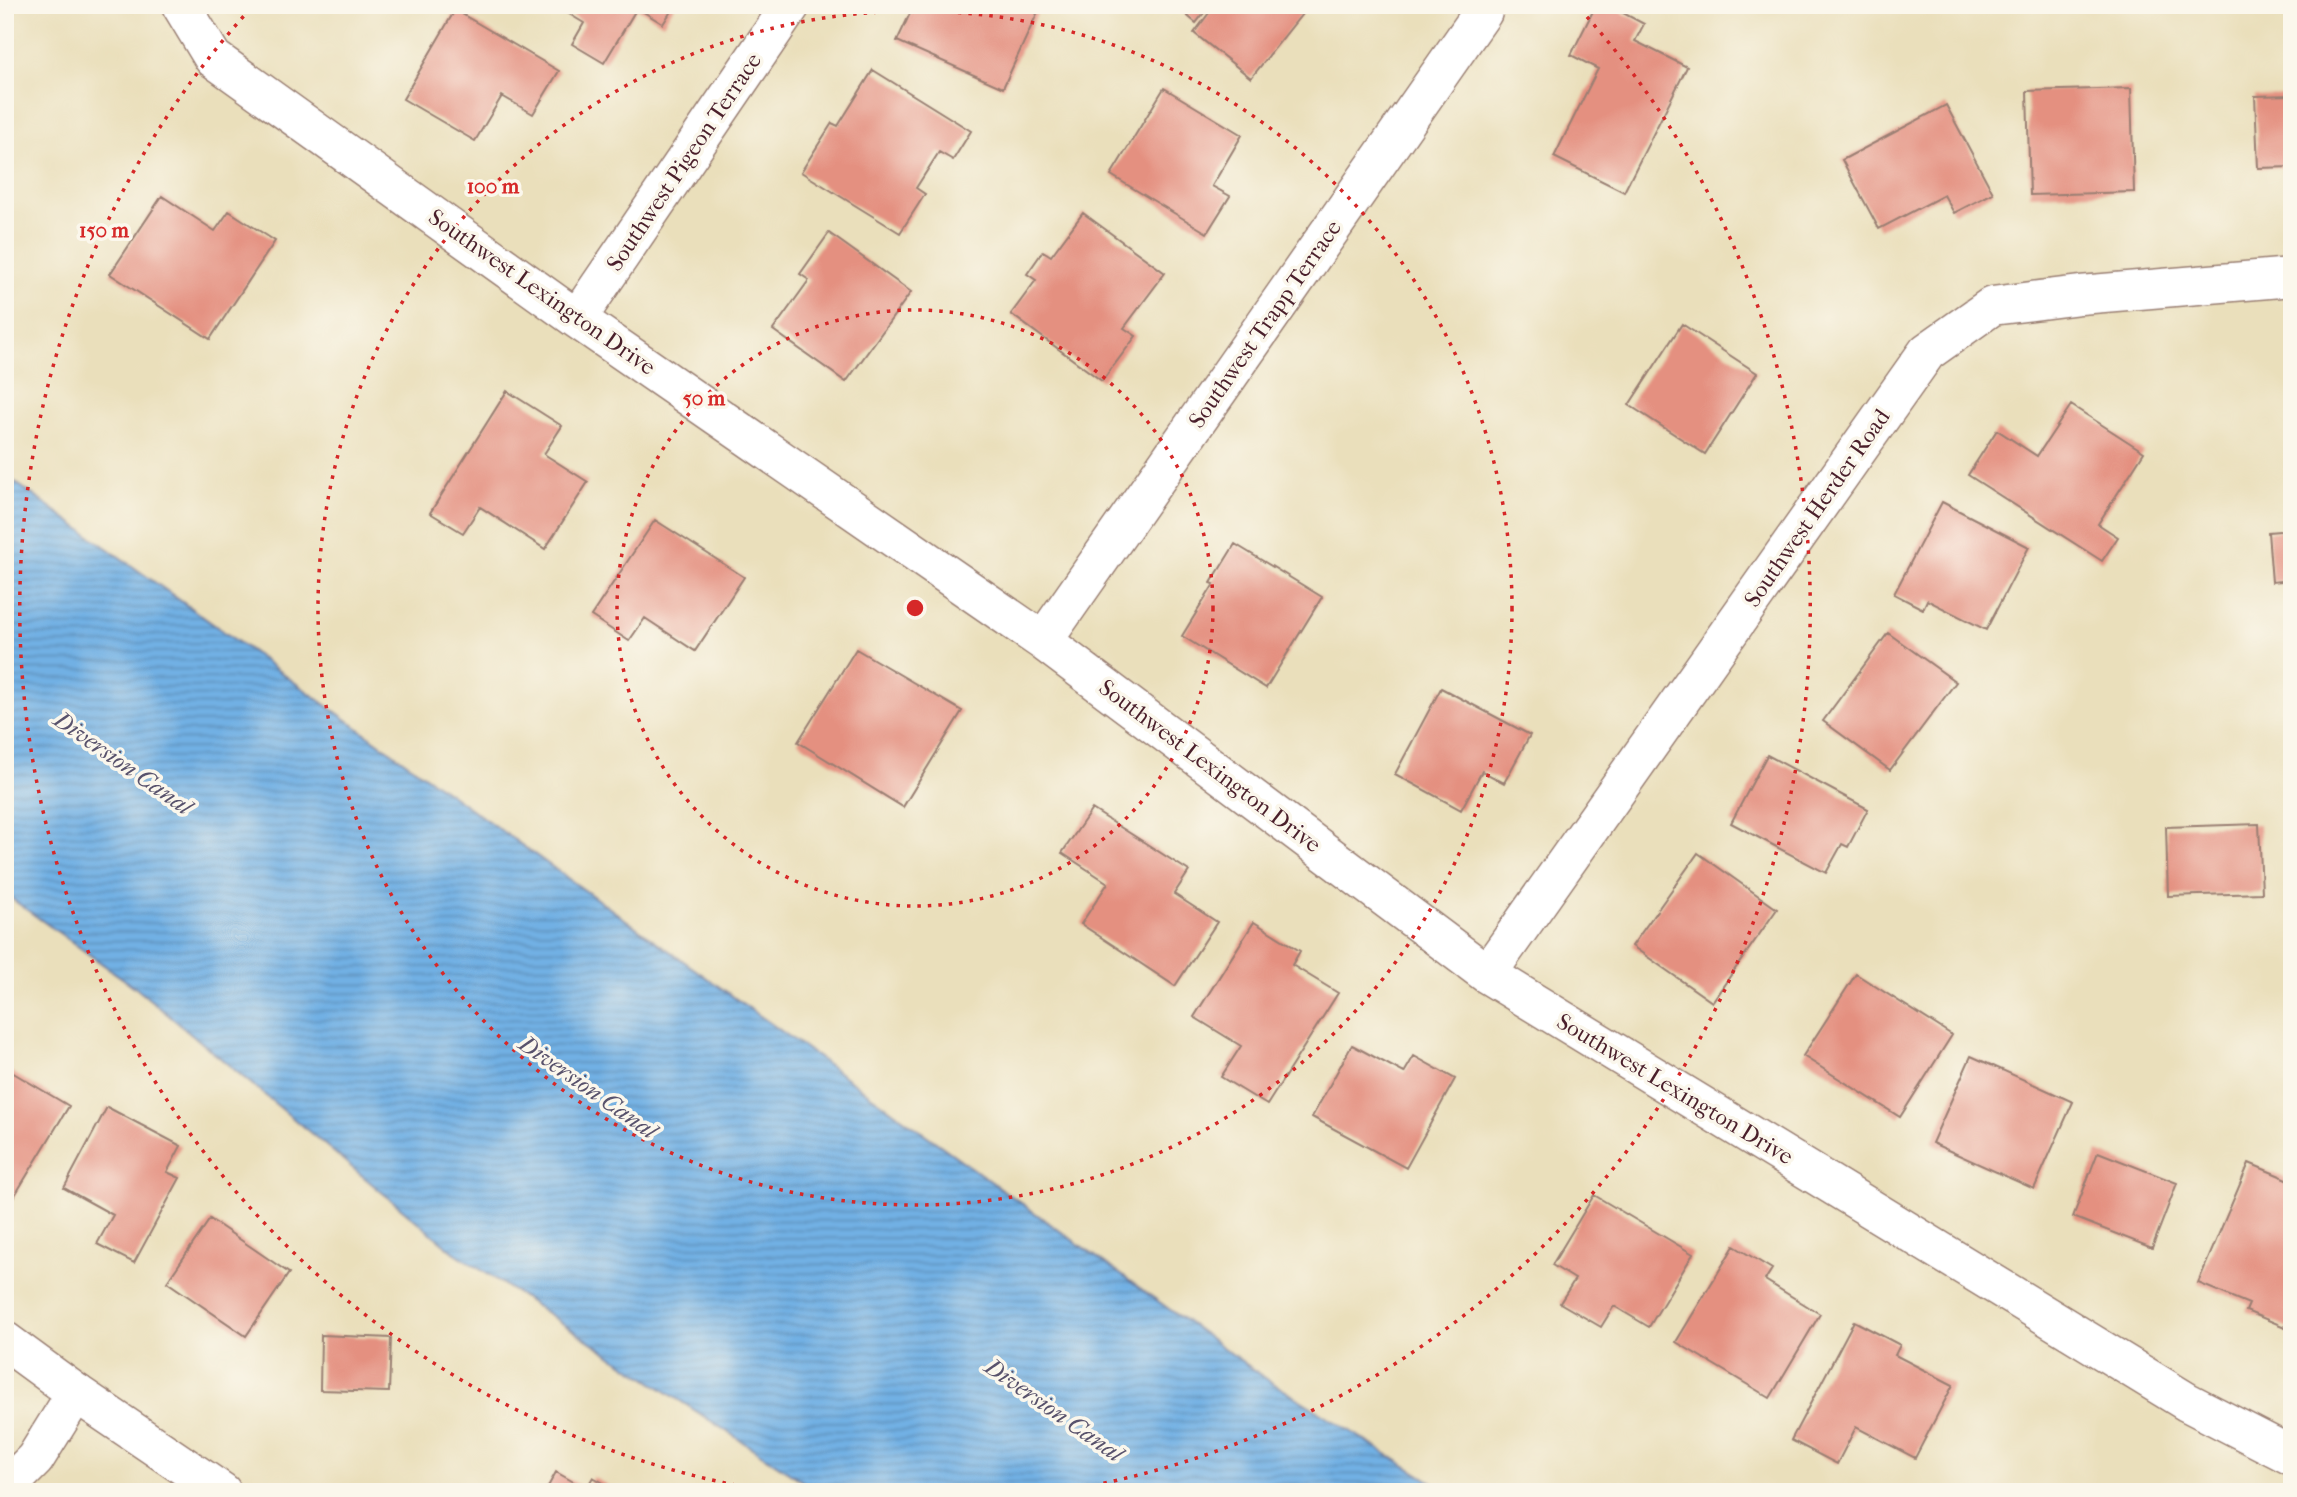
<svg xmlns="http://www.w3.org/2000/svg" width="2297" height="1497" font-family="'IM FELL French Canon',serif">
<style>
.water{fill:url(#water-rules);stroke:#5e6888;stroke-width:2}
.building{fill:#e49080}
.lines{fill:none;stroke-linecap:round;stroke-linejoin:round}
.street-casing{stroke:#9a7f73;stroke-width:41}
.secondary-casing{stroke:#9a7f73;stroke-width:41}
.street{stroke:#fff;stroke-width:38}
.secondary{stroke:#fff;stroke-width:38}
.ring{fill:none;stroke:#d62828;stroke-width:3.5;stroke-dasharray:3.5 7}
.labels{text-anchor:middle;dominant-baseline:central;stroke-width:7;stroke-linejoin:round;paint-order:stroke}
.street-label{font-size:23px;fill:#4a1f2b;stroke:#fbf7ec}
.water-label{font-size:24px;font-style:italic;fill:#58526c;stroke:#fbf7ec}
.centre{fill:#d62828;stroke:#fbf7ec;stroke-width:3.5}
.ring-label{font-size:21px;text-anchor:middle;font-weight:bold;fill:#d62828;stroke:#fbf7ec;stroke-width:7;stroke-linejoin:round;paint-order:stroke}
</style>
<defs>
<pattern id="water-rules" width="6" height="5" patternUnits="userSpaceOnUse" patternTransform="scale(1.75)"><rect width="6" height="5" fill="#71b0e4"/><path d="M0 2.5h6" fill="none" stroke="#5f8fb9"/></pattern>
</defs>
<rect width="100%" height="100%" fill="#fbf7ec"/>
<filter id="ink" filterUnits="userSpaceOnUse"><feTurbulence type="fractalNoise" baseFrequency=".0143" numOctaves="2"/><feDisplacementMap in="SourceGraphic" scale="14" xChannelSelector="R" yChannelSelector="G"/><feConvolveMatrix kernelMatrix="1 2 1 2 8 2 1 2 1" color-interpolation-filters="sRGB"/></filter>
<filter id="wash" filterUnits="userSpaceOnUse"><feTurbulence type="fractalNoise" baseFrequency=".00686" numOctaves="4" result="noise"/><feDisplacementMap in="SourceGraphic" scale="28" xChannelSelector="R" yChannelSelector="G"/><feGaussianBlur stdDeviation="1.57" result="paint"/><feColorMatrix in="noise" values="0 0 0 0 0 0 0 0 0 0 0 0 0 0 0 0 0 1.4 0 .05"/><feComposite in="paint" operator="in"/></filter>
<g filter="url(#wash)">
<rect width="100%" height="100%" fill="#eadfbb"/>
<path class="water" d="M5,475L1268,1380L1448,1492H819L454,1252L136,988L5,894Z"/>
<g id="blocks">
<path class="building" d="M554,5H675L663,24L637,8L604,63L572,44L584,23Z
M914,5H1041L1003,88L897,41Z
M1188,5H1210L1196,23L1183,12Z
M1215,5H1291L1302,14L1251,78L1194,33Z
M1596,5H1608L1644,24L1635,41L1687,67L1624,192L1554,157L1598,69L1571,55Z
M455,10L559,71L533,114L502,96L475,141L403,99Z
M873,70L971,131L953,160L939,152L916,188L925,194L900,233L801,172L832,123L838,126Z
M1164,88L1242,135L1212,186L1230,196L1207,233L1111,175Z
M2131,88L2134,192L2030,195L2027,91Z
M2292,95V167L2258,168L2255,96Z
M1946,105L1993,193L1954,213L1944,195L1879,229L1842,160Z
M162,196L215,231L229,211L275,241L210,339L110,274Z
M1083,213L1165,273L1124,328L1136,336L1102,381L1011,314L1036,280L1027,274L1043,251L1051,256Z
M829,233L911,292L846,382L773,330L809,280L800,274Z
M1682,324L1757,373L1705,454L1629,405Z
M507,391L562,426L544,454L588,482L545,549L480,507L463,533L430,513Z
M2071,405L2144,452L2098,524L2118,537L2102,561L1968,475L1997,430L2037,456Z
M1942,502L2029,547L1986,630L1927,600L1923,609L1894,594Z
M655,520L744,577L695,651L645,618L629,641L591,616Z
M2292,530V580L2272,582L2268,532Z
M1235,544L1322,597L1266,688L1182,636L1214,584L1211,583Z
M1888,633L1956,682L1890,770L1823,721Z
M856,649L962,711L903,807L798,742Z
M1441,688L1530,735L1504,783L1482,771L1461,810L1395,774Z
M1767,755L1868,809L1848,847L1842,844L1826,873L1731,823Z
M1092,809L1189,871L1174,894L1217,922L1175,986L1081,924L1108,883L1062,853Z
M2259,824L2262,893L2168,896L2166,827Z
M1698,853L1777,909L1712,1002L1632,946Z
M1254,922L1300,951L1292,965L1338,993L1267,1105L1221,1077L1241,1046L1194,1017Z
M1856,974L1952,1035L1900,1117L1803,1056Z
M1352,1045L1404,1073L1414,1056L1455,1079L1406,1168L1312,1117Z
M1971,1056L2073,1102L2034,1189L1932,1143Z
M5,1068L69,1106L12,1200L5,1196Z
M107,1107L181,1146L167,1172L180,1178L134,1263L97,1244L113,1215L64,1188Z
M2098,1152L2177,1183L2152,1248L2073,1217Z
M2249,1163L2292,1181V1330L2246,1311L2249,1304L2198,1283Z
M1594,1195L1693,1254L1649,1327L1614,1306L1601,1327L1560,1303L1575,1279L1552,1265Z
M210,1219L289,1273L246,1336L167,1282Z
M1734,1246L1772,1269L1765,1280L1820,1314L1770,1398L1676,1342Z
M1854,1321L1900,1345L1895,1355L1953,1385L1915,1458L1856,1427L1837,1464L1791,1440Z
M321,1335L391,1338L389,1392L320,1390Z
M556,1472L586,1489L593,1477L619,1492H545Z"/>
</g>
</g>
<g filter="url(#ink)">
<use href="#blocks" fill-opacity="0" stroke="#9a7f73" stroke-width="2"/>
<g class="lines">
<defs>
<path id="street" d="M181,5L213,58L577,319L1043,641L1487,974L2187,1402L2292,1456
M577,319L791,5
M1043,641L1483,12L1484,5
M1487,974L1927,352L1992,306L2080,295L2292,277
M5,1489L35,1459L76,1393"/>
<path id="secondary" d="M5,1341L76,1393L222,1492"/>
</defs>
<use href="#street" class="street-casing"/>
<use href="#secondary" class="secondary-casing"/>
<use href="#street" class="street"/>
<use href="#secondary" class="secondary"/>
</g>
</g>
<g class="ring">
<circle cx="915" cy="608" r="298"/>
<circle cx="915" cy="608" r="597"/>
<path d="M767 1491A895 895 0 0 1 250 9M1580 9A895 895 0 0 1 1063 1491"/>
</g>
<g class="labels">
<g class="street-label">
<text transform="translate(684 162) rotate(-56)">Southwest Pigeon Terrace</text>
<text transform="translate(542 292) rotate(35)">Southwest Lexington Drive</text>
<text transform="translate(1265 324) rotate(-55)">Southwest Trapp Terrace</text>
<text transform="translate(1817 508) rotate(-55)">Southwest Herder Road</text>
<text transform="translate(1210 766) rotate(37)">Southwest Lexington Drive</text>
<text transform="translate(1675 1089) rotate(31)">Southwest Lexington Drive</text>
</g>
<g class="water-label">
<text transform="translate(123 763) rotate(35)">Diversion Canal</text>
<text transform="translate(588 1087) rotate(35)">Diversion Canal</text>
<text transform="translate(1054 1410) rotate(35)">Diversion Canal</text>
</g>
</g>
<circle cx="915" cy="608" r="10" class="centre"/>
<g class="ring-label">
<text x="493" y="193">100 m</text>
<text x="104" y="237">150 m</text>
<text x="704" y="405">50 m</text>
</g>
<rect width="2297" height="1497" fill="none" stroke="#fbf7ec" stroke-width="28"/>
</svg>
